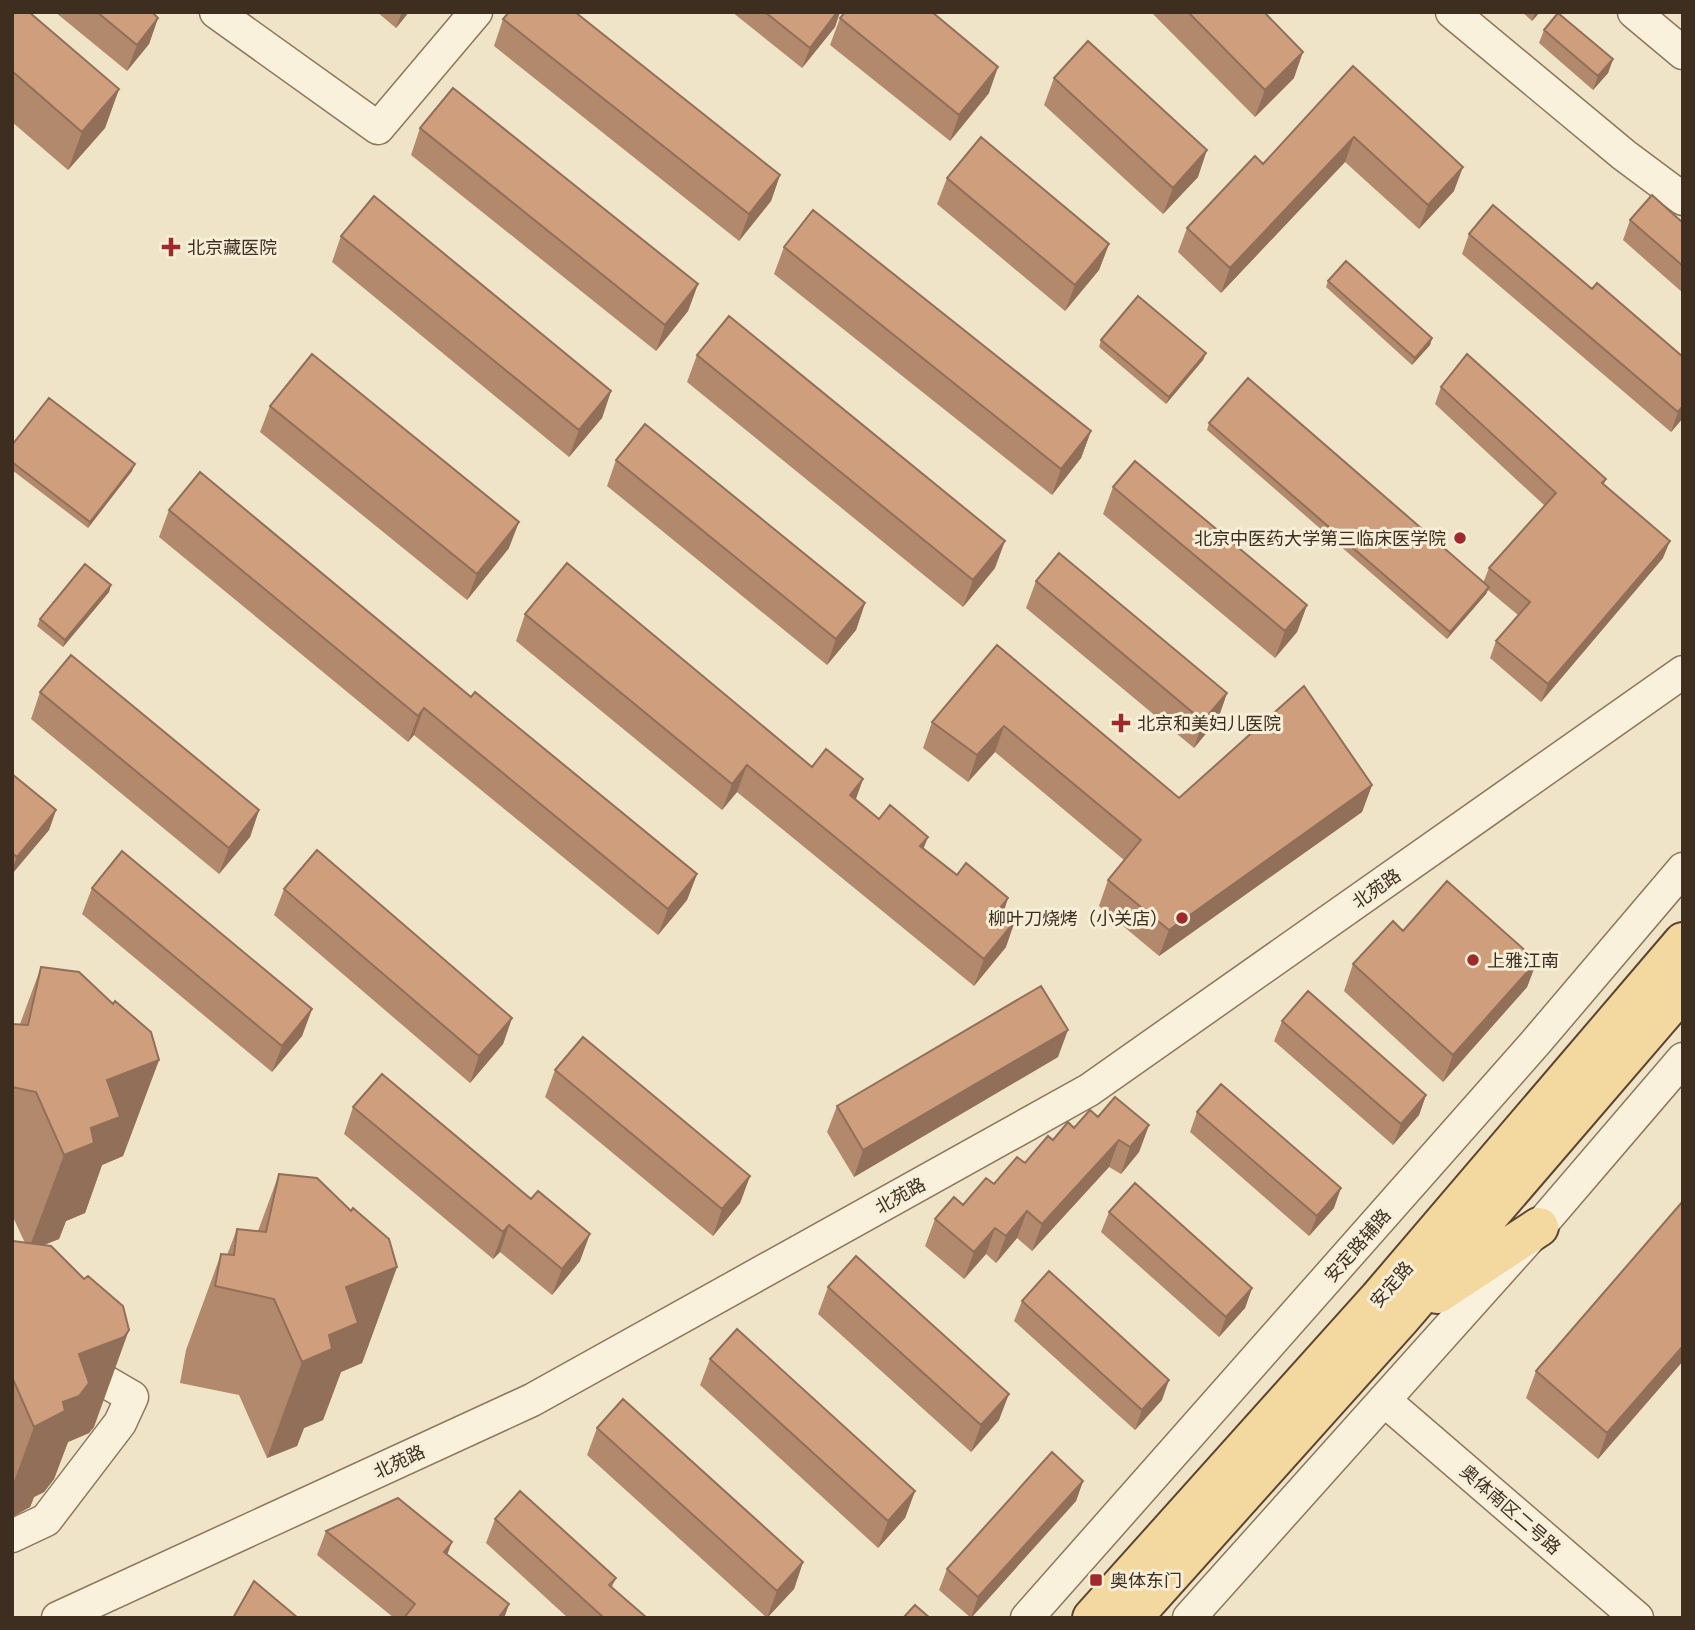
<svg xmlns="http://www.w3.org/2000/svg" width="1695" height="1630" font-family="'Playfair Display','Noto Sans SC',serif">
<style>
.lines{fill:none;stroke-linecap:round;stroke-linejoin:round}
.minor-casing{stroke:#8d765c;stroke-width:35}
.major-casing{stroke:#5b4430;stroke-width:42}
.minor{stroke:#faf1dc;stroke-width:32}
.major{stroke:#f3d9a0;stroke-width:38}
.wall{fill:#b2896c}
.shaded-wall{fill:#916f58}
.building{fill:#cf9f7d;stroke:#916f58;stroke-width:2}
.poi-dot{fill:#9e2a2b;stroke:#f7eed8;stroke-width:2.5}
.labels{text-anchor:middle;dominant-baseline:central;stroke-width:6;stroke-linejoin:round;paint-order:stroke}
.poi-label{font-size:18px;fill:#3d2e20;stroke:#f7eed8;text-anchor:start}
.street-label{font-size:18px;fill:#3d2e20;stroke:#f7eed8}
</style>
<rect width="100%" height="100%" fill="#f0e4c8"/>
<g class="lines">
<defs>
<path id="minor" d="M216,12L378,128L476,12
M1452,12L1624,155L1683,199
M1634,12L1683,53
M1384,1400L1637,1618
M12,1536L46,1520L120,1423L132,1397L72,1362
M58,1618L532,1400L1089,1090L1683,672
M1027,1618L1536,1042L1683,869
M1189,1618L1539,1227L1683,1059"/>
<path id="major" d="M1437,1294L1539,1227
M1092,1618L1379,1298L1683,942
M1132,1618L1401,1318L1683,990"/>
</defs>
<use href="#minor" class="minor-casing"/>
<use href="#major" class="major-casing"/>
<use href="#minor" class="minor"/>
<use href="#major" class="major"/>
</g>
<path class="wall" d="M12,12L119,89L105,128L68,170L12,122Z
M55,12H152L158,18L149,44L127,71Z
M377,12H409L396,28Z
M732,12H840L835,27L802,68Z
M1151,12H1264L1294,78L1255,117Z
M1522,12H1540L1532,21Z
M840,18L989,93L950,141L830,45Z
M503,19L780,175L771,201L739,241L494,46Z
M1544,30L1613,59L1608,73L1593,90L1539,43Z
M1353,66L1454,191L1419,229L1345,162L1221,293L1178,252L1187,228L1263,164Z
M1054,78L1198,177L1163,214L1044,105Z
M420,128L698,284L688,311L656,351L411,155Z
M947,178L1109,244L1099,270L1065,311L937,204Z
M1630,220L1683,223V293L1623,240Z
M1469,234L1592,289L1683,357V418L1671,432L1462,254Z
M341,236L611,391L602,418L569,457L332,262Z
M784,247L1091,431L1081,458L1052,495L774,274Z
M1328,281L1432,338L1430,345L1412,365L1326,287Z
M1101,340L1206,353L1203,360L1166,404L1099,347Z
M697,355L995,568L963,607L687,382Z
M1441,387L1606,479L1604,484L1663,558L1541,702L1490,658L1496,641L1518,615L1488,590L1486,594L1447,639L1207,430L1209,423L1483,583L1489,568L1545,506L1435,404Z
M270,406L509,548L467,600L260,432Z
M12,445L132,471L88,528L12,470Z
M616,460L865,603L856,630L827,665L607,486Z
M1113,487L1307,605L1297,632L1275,658L1103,514Z
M169,510L697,874L687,900L658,935L414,735L408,742L159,537Z
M1036,581L1227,693L1218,719L1194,748L1026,608Z
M111,585L109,592L63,647L37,626L40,619Z
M525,614L812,767L863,779L856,799L879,819L928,837L923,848L957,875L1008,898L1004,911L1006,947L974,986L737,792L722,810L516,641Z
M997,645L1179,798L1372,785L1362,812L1159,956L1099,906L1108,880L1124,860L995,752L968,782L923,748L932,722Z
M40,692L259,810L250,837L219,874L31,719Z
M12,774L56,810L49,830L12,874Z
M92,888L312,1009L302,1036L272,1072L82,914Z
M284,889L512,1018L503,1044L470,1083L274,915Z
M1403,931L1537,961L1527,987L1443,1082L1344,991L1353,964Z
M41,967L159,1060L123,1156L102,1165L85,1213L66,1221L59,1239L44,1245L94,1427L89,1433L68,1442L54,1479L44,1492L34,1497L30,1507L12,1517V1243H25L12,1215V1024H20Z
M1282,1021L1426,1095L1419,1115L1393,1145L1274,1041Z
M1058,1057L854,1177L827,1132L837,1106Z
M555,1070L750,1176L740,1203L713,1236L545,1097Z
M353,1107L580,1261L552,1295L500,1252L493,1259L344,1134Z
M1197,1112L1334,1208L1309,1236L1190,1132Z
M1098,1117L1149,1125L1139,1152L1121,1174L1109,1167L1032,1251L1017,1238L996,1263L986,1254L964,1279L925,1246L935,1219L963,1205L1025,1163L1053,1140Z
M279,1174L397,1267L362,1363L341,1372L323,1420L304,1428L297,1446L267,1458L239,1395L180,1383L186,1350L221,1254L227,1255L237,1229L258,1231Z
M1109,1212L1252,1288L1245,1308L1219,1337L1101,1232Z
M828,1287L999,1420L971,1452L818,1314Z
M1022,1301L1162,1400L1135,1430L1014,1321Z
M710,1359L915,1491L905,1518L878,1548L700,1385Z
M1683,1361L1598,1459L1526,1398L1536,1371Z
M597,1428L803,1562L794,1589L767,1618L587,1455Z
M1083,1481L1076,1501L971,1618L939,1590L947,1569Z
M495,1519L616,1578L612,1587L647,1618H568L486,1543Z
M326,1531L447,1555L509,1604L504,1618H394L317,1555Z"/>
<path class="shaded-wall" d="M402,12H409L396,28Z
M837,12H840L835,27L802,68L810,48Z
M1535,12H1540L1532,21Z
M158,18L149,44L127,71L137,45Z
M1303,52L1294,78L1255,117L1265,90Z
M1613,59L1608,73L1593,90L1598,76Z
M998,67L989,93L950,141L959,115Z
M119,89L105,128L68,170L82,132Z
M1354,137L1345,162L1221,293L1230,268Z
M1207,150L1198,177L1163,214L1173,188Z
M1463,167L1454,191L1419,229L1428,205Z
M780,175L771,201L739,241L749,214Z
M1109,244L1099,270L1065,311L1075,285Z
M698,284L688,311L656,351L665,325Z
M1432,338L1430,345L1412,365L1415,358Z
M1206,353L1203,360L1166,404L1169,397Z
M611,391L602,418L569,457L579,430Z
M1683,406V418L1671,432L1678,412Z
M1091,431L1081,458L1052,495L1061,469Z
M135,464L132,471L88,528L90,522Z
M519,522L509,548L467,600L477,574Z
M1005,541L995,568L963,607L973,580Z
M1670,541L1663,558L1541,702L1548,684Z
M111,585L109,592L63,647L65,640Z
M1489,587L1486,594L1447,639L1450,632Z
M865,603L856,630L827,665L836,639Z
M1307,605L1297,632L1275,658L1285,631Z
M1227,693L1218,719L1194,748L1203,721Z
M424,708L414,735L408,742L418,716Z
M1004,726L995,752L968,782L977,755Z
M747,765L737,792L722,810L732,784Z
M863,779L853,806L850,795Z
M1372,785L1362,812L1159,956L1169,930Z
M56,810L49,830L12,874V870L17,857Z
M259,810L250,837L219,874L229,848Z
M928,837L918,863L920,846Z
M697,874L687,900L658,935L668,909Z
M1008,898L999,924L1000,908Z
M1015,921L1006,947L974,986L984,959Z
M1537,961L1527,987L1443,1082L1453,1055Z
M312,1009L302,1036L272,1072L282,1046Z
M512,1018L503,1044L470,1083L479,1056Z
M1068,1030L1058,1057L854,1177L863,1150Z
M159,1060L123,1156L102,1165L85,1213L66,1221L59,1239L28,1251L64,1155L107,1080Z
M1426,1095L1419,1115L1393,1145L1401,1124Z
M1149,1125L1139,1152L1121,1174L1130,1147Z
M1119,1140L1109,1167L1032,1251L1042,1224Z
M750,1176L740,1203L713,1236L722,1209Z
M1341,1188L1334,1208L1309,1236L1317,1216Z
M1027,1211L1017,1238L996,1263L1006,1236Z
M509,1225L500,1252L493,1259L503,1232Z
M995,1228L986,1254L964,1279L974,1252Z
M590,1234L580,1261L552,1295L562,1269Z
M397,1267L362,1363L341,1372L323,1420L304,1428L297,1446L267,1458L302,1362L346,1287Z
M1252,1288L1245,1308L1219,1337L1226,1317Z
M129,1330L94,1427L89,1433L68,1442L54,1479L44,1492L34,1497L30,1507L12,1517V1487L34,1427L79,1354Z
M1683,1346V1361L1598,1459L1607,1433Z
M1169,1380L1162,1400L1135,1430L1142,1410Z
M1009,1394L999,1420L971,1452L981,1425Z
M1083,1481L1076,1501L971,1618L978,1597Z
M915,1491L905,1518L878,1548L888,1521Z
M452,1542L443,1566L444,1552Z
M803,1562L794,1589L767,1618L777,1591Z
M509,1604L504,1618H498Z"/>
<path class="building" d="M12,12H29L119,89L82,132L12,71Z
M97,12H152L158,18L137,45Z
M509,12H575L780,175L749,214L503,19Z
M765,12H837L810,48Z
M845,12H932L998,67L959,115L840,18Z
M1188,12H1264L1303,52L1265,90Z
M1558,13L1613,59L1598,76L1544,30Z
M1088,41L1207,150L1173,188L1054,78Z
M1353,66L1463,167L1428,205L1354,137L1230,268L1187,228L1255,156L1263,164Z
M453,88L698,284L665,325L420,128Z
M981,137L1109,244L1075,285L947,178Z
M1652,195L1683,223V266L1630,220Z
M374,196L611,391L579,430L341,236Z
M1493,205L1592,289L1597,283L1683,357V406L1678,412L1469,234Z
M813,210L1091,431L1061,469L784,247Z
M1346,261L1432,338L1415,358L1328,281Z
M1138,296L1206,353L1169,397L1101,340Z
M729,316L1005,541L973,580L697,355Z
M312,354L519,522L477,574L270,406Z
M1467,354L1606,479L1602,483L1670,541L1548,684L1496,641L1530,602L1489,568L1556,493L1441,387Z
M1248,378L1489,587L1450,632L1209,423Z
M49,398L135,464L90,522L12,462V445Z
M645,424L865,603L836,639L616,460Z
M1135,461L1307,605L1285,631L1113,487Z
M200,472L471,697L475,692L697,874L668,909L424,708L418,716L169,510Z
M1059,553L1227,693L1203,721L1036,581Z
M567,563L812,767L826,749L863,779L850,795L879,819L890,805L928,837L920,846L957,875L966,863L1008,898L1000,908L1015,921L984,959L747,765L732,784L525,614Z
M85,564L111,585L65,640L40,619Z
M997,645L1179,798L1304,686L1372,785L1169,930L1108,880L1141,840L1004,726L977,755L932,722Z
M71,655L259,810L229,848L40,692Z
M12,774L56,810L17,857L12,853Z
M317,850L512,1018L479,1056L284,889Z
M122,851L312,1009L282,1046L92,888Z
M1447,881L1537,961L1453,1055L1353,964L1393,921L1403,931Z
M41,967L79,972L113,1004L115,1001L151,1032L159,1060L107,1080L120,1117L91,1128L94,1143L64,1155L36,1092L12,1087V1024L28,1025Z
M1041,986L1068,1030L863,1150L837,1106Z
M1308,991L1426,1095L1401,1124L1282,1021Z
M583,1037L750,1176L722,1209L555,1070Z
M382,1074L531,1199L538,1191L590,1234L562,1269L509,1225L503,1232L353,1107Z
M1221,1084L1341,1188L1317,1216L1197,1112Z
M1115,1097L1149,1125L1130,1147L1119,1140L1042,1224L1027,1211L1006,1236L995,1228L974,1252L935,1219L954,1197L963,1205L986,1178L994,1184L1017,1157L1025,1163L1048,1136L1053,1140L1068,1122L1074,1128L1090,1110L1098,1117Z
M279,1174L317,1178L351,1211L353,1208L389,1239L397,1267L346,1287L358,1323L329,1335L332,1349L302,1362L274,1299L215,1286L221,1254L234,1255L237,1229L266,1232Z
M1135,1183L1252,1288L1226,1317L1109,1212Z
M1683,1201V1346L1607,1433L1536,1371Z
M13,1241L51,1246L84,1279L88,1276L123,1306L129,1330L124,1337L79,1354L89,1383L79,1396L63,1402L65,1411L34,1427L12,1377Z
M856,1256L1009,1394L981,1425L828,1287Z
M1049,1271L1169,1380L1142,1410L1022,1301Z
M737,1329L915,1491L888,1521L710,1359Z
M623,1399L803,1562L777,1591L597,1428Z
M1052,1452L1083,1481L978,1597L947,1569Z
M520,1491L616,1578L609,1585L647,1618H604L495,1519Z
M398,1498L452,1542L444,1552L509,1604L498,1618H404L415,1604L326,1531Z
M254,1581L298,1618H233Z
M915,1605L930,1618H903Z"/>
<g class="poi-dot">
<path d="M167.5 236.5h7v7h7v7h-7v7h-7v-7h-7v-7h7z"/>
<circle cx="1460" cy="538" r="7"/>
<path d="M1117.5 712.5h7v7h7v7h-7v7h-7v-7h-7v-7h7z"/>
<circle cx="1182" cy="918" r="7"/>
<circle cx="1473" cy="960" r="7"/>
<rect x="1089" y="1573" width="14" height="14" rx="3.5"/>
</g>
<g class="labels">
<g class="poi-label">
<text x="187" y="247">北京藏医院</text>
<text x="1446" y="538" text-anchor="end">北京中医药大学第三临床医学院</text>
<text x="1137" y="723">北京和美妇儿医院</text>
<text x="1168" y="918" text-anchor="end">柳叶刀烧烤（小关店）</text>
<text x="1487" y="960">上雅江南</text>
<text x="1110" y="1580">奥体东门</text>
</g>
<g class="street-label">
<text transform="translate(1376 888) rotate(-35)">北苑路</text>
<text transform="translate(900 1195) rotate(-29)">北苑路</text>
<text transform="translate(1357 1245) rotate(-49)">安定路辅路</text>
<text transform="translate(1391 1284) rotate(-49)">安定路</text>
<text transform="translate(399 1461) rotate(-25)">北苑路</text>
<text transform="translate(1511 1509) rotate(41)">奥体南区二号路</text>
</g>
</g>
<rect width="1695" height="1630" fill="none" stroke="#3d2e20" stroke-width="28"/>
</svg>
